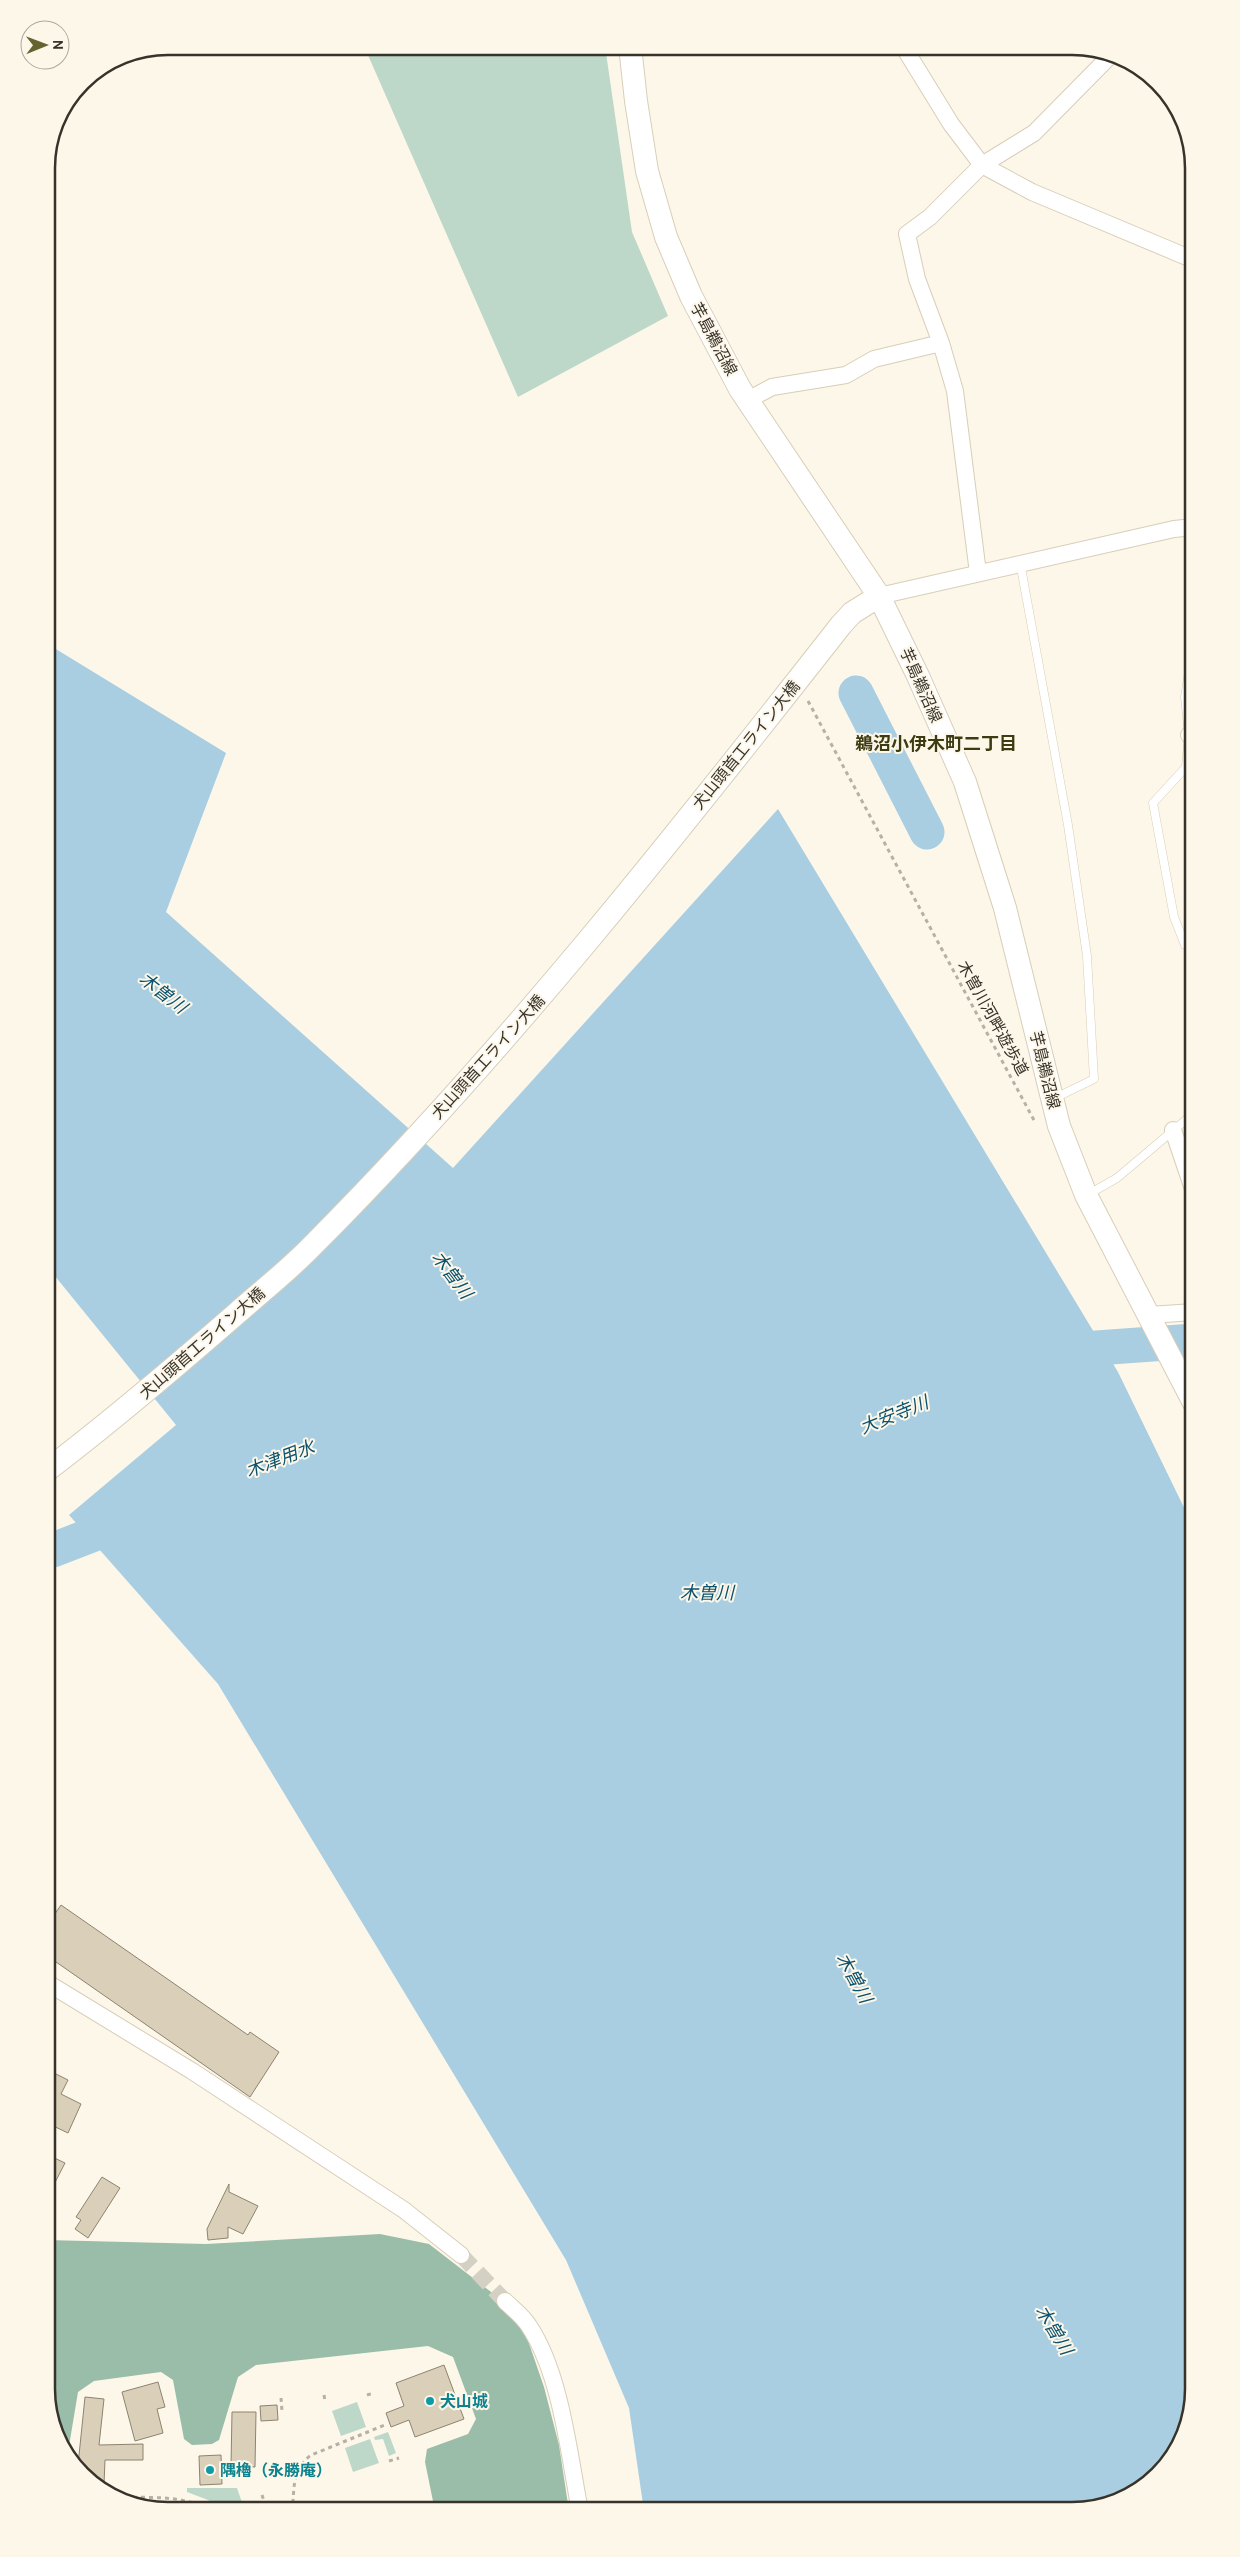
<svg xmlns="http://www.w3.org/2000/svg" width="1240" height="2557" font-family="Cabin,'Noto Sans JP',sans-serif">
<style>
.green{fill:#bdd8c9}
.forest{fill:#9abda9}
.water{fill:#a9cee1}
.lines{fill:none;stroke-linecap:round;stroke-linejoin:round}
.river{stroke:#a9cee1;stroke-width:35}
.building{fill:#dad0ba;stroke:#8d836f}
.street-tunnel{stroke:#d5d0c4;stroke-width:16;stroke-dasharray:16 8;stroke-linecap:butt}
.lane-casing{stroke:#d8ceb8;stroke-width:9}
.street-casing{stroke:#d8ceb8;stroke-width:18}
.secondary-casing{stroke:#d8ceb8;stroke-width:24}
.path{stroke:#b6b0a5;stroke-width:3;stroke-dasharray:4 4;stroke-linecap:butt}
.lane{stroke:#fff;stroke-width:8}
.street{stroke:#fff;stroke-width:16}
.secondary{stroke:#fff;stroke-width:22}
.culture-dot{fill:#0f9aa8;stroke:#fdf7ea;stroke-width:2}
.labels{text-anchor:middle;dominant-baseline:central;stroke-width:4;stroke-linejoin:round;paint-order:stroke}
.street-label{font-size:16px;fill:#37332a;stroke:#fdf7ea}
.culture-label{font-size:16px;font-weight:bold;fill:#0d838f;stroke:#fdf7ea;text-anchor:start}
.neighbourhood-label{font-size:18px;font-weight:bold;fill:#3c3b11;stroke:#fdf7ea}
.water-label{font-size:18px;font-style:italic;fill:#0c526d;stroke:#fdf7ea}
.rim{fill:none;stroke:#37332a;stroke-width:2.5}
</style>
<rect width="100%" height="100%" fill="#fdf7ea"/>
<path class="green" d="M364,46H605L632,232L668,316L518,397Z
M357,2402L366,2427L341,2436L332,2411Z
M388,2432L396,2453L389,2456L383,2439L375,2440L374,2437Z
M370,2439L379,2463L353,2472L345,2448Z
M187,2488H237L245,2511H226L208,2500L187,2492Z"/>
<path class="forest" d="M380,2234L429,2244L495,2295L524,2329L544,2387L559,2445L569,2511H435L425,2462L427,2449L468,2434L476,2419L453,2357L428,2346L256,2365L238,2377L219,2440L212,2444L192,2445L184,2439L173,2380L161,2372L94,2381L78,2392L68,2452L55,2435L46,2389V2240L206,2244Z"/>
<path class="water" d="M46,643L226,753L166,912L453,1168L778,809L1118,1372L1194,1528V2389L1173,2457L1118,2502L1072,2511H644L629,2408L566,2260L218,1684L69,1515L176,1425L46,1265Z"/>
<g class="lines">
<path class="river" d="M856,693L927,832
M1055,1351L1194,1341
M46,1551L53,1550L133,1519"/>
</g>
<path class="building" d="M61,1905L248,2035L250,2032L279,2052L250,2097L46,1955V1914L52,1918Z
M46,2069L68,2080L61,2094L81,2104L68,2133L47,2123L46,2125Z
M46,2154L65,2163L46,2200Z
M102,2177L120,2188L88,2238L75,2229L81,2220L76,2217Z
M229,2184V2192L258,2206L243,2234L228,2227V2238L208,2240L207,2229Z
M444,2365L464,2419L415,2437L409,2420L391,2427L386,2413L404,2406L396,2383Z
M158,2382L165,2407L157,2409L163,2433L135,2441L122,2392Z
M85,2397L104,2399L99,2445L143,2444V2460H105L104,2484L92,2483L78,2465Z
M277,2405L278,2420L261,2421L260,2406Z
M232,2412H256L255,2467L231,2466Z
M221,2455L222,2484L200,2485L199,2456Z"/>
<g class="lines">
<path class="street-tunnel" d="M461,2255L505,2301"/>
<defs>
<path id="lane" d="M1020,562L1068,825L1087,956L1094,1079L1055,1098
M1194,948L1185,945L1174,917L1153,803L1186,767L1189,735L1185,697L1190,666L1194,619
M1089,1194L1117,1178L1194,1113"/>
<path id="street" d="M903,46L951,124L982,165L1032,192L1194,260
M748,400L772,387L846,375L874,359L941,343
M978,573L955,391L941,343L917,279L907,234L930,217L982,165L1034,133L1109,57
M879,596L1174,529L1194,527
M1189,735H1194
M1173,1130L1194,1192
M1149,1315L1194,1312
M46,1982L192,2071L404,2210L461,2255
M505,2301C513,2309 523,2316 529,2326C561,2374 569,2454 580,2511"/>
<path id="secondary" d="M630,46L636,101L647,171L666,237L691,296L740,389L879,596L918,676L965,782L1005,908L1059,1126L1086,1195L1194,1403
M46,1471C112,1421 174,1368 236,1314C262,1291 290,1269 314,1244C505,1052 674,838 841,625L852,613L879,596"/>
</defs>
<use href="#lane" class="lane-casing"/>
<use href="#street" class="street-casing"/>
<use href="#secondary" class="secondary-casing"/>
<path class="path" d="M808,701L1035,1122
M1190,1423L1194,1435
M324,2395L325,2401
M367,2395L374,2393
M281,2398L282,2411
M389,2461L399,2458
M245,2476L247,2472
M262,2495L265,2504L263,2505
M125,2497C153,2498 185,2495 210,2511
M292,2511C295,2487 291,2471 311,2455L385,2425"/>
<use href="#lane" class="lane"/>
<use href="#street" class="street"/>
<use href="#secondary" class="secondary"/>
</g>
<g class="culture-dot">
<circle cx="430" cy="2401" r="5"/>
<circle cx="210" cy="2470" r="5"/>
</g>
<g class="labels">
<g class="street-label">
<text transform="translate(714 339) rotate(62)">芋島鵜沼線</text>
<text transform="translate(921 685) rotate(66)">芋島鵜沼線</text>
<text transform="translate(746 745) rotate(-51)">犬山頭首工ライン大橋</text>
<text transform="translate(993 1018) rotate(61)">木曽川河畔遊歩道</text>
<text transform="translate(488 1057) rotate(-48)">犬山頭首工ライン大橋</text>
<text transform="translate(1045 1070) rotate(76)">芋島鵜沼線</text>
<text transform="translate(202 1343) rotate(-41)">犬山頭首工ライン大橋</text>
</g>
<g class="culture-label">
<text x="440" y="2401">犬山城</text>
<text x="220" y="2470">隅櫓（永勝庵）</text>
</g>
<g class="neighbourhood-label">
<text x="936" y="744">鵜沼小伊木町二丁目</text>
</g>
<g class="water-label">
<text transform="translate(163 993) rotate(38)">木曽川</text>
<text transform="translate(452 1275) rotate(53)">木曽川</text>
<text transform="translate(894 1415) rotate(-22)">大安寺川</text>
<text transform="translate(280 1459) rotate(-21)">木津用水</text>
<text x="707" y="1593">木曽川</text>
<text transform="translate(854 1978) rotate(61)">木曽川</text>
<text transform="translate(1054 2330) rotate(59)">木曽川</text>
</g>
</g>
<path d="M0 0H1240V2557H0ZM168 55H1072A113 113 0 0 1 1185 168V2389A113 113 0 0 1 1072 2502H168A113 113 0 0 1 55 2389V168A113 113 0 0 1 168 55Z" fill="#fdf7ea" fill-rule="evenodd"/>
<path class="rim" d="M168 55H1072A113 113 0 0 1 1185 168V2389A113 113 0 0 1 1072 2502H168A113 113 0 0 1 55 2389V168A113 113 0 0 1 168 55Z"/>
<g transform="translate(45 45) rotate(89)"><circle r="24" fill="#fdf7ea" stroke="#aea99d"/>
<path d="M0-4L9 19L0 12L-9 19Z" fill="#65632f"/>
<text y="-8" font-size="14" font-weight="bold" text-anchor="middle" fill="#37332a">N</text>
</g>
</svg>
